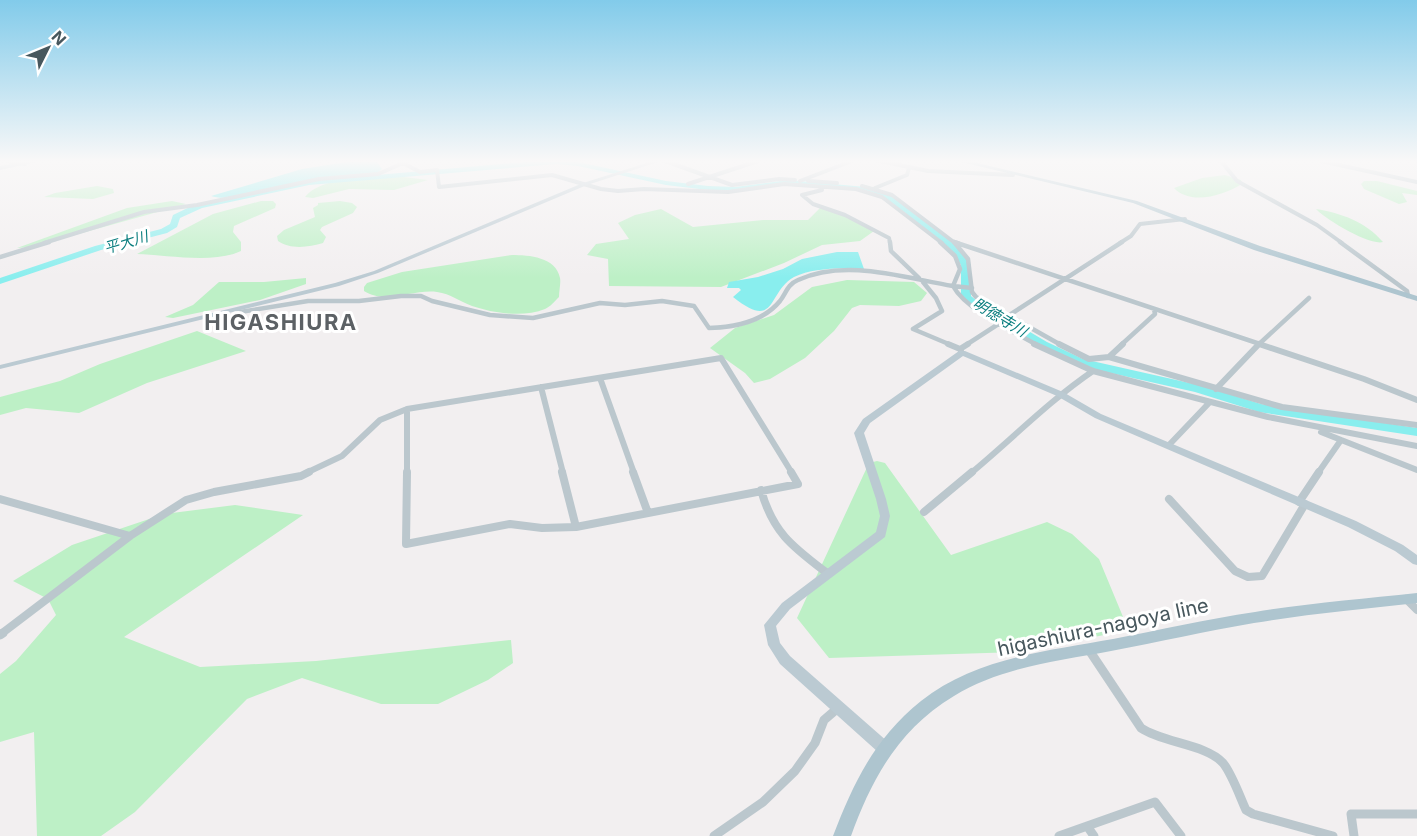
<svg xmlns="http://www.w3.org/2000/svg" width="1417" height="836" font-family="Inter,'Noto Sans JP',sans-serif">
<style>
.green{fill:#bdf0c6}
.water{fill:#89eeee}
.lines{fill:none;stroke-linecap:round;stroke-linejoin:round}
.river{fill:#89eeee;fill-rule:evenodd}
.street-far4{stroke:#bbc7cd;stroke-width:4}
.street-far3{stroke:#bbc7cd;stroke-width:4.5}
.street-far2{stroke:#bbc7cd;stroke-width:6}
.street-far1{stroke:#bbc7cd;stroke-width:8}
.street{stroke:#bbc7cd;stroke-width:9}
.secondary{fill:#bbcad2;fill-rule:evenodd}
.primary{fill:#aec5cf;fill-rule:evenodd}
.labels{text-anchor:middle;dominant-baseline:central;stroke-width:6;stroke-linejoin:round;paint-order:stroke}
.far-water-label{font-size:15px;font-style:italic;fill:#0b7e7f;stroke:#fff}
.near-street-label{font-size:20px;fill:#47575d;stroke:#fff}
.district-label{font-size:22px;font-weight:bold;letter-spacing:1.5px;fill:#5c6165;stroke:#fff}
</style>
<rect width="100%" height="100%" fill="#f2eff0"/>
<path class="green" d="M1225,175L1241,180L1242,184C1224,195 1191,206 1174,188L1202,178Z
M396,176L428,180L394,190L349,189L313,198L305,197C320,177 372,176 396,176Z
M1364,181H1377L1417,191V195L1402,193L1407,202L1399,204L1364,189L1361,184Z
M97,186L113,189L114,193L93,199L44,197L55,193Z
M172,201L186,204L32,247L17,248L127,208Z
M261,201H273L276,204L275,208L234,226L233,232L241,242V251C214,264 167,255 137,254L213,214Z
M340,201L352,203L357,207L353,213L322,227L320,230L326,237L323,243C309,247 291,250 278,241L277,236L284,230L315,217L313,208L318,205V203Z
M820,208L854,218L874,231L860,241L822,245L784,263L721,287L609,286L608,259L587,255L596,244L629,239L618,223L635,215L661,209L693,227L763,220H808Z
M1316,209C1341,213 1366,222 1383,242C1369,246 1322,217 1316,209Z
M512,255C529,255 556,257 560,278C561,283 559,291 559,297C555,301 550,307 545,309C523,318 493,313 472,306C459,301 451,294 437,292C413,289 386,305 364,291V287L367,283L402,272Z
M306,278V284L260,300L173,318L165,317L193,305L219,282H264Z
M847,280L914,282L927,293L921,301L899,306L860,305L852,308L834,331L805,358L770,379L754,383L745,373L710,348L735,328L774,315L812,287Z
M197,331L246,351L147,383L79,413L26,408L0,415V397L60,381L100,364Z
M877,461L885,463L951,555L1047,522L1072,534L1099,559L1126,624L1119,632L1019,652L829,658L797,618L869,463Z
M235,505L303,515L124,637L200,667L316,661L511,640L513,663L488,680L438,704H381L302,678L247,699L135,812L101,836H37L34,732L0,742V674L16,661L56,615L48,599L13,581L72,545L164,514Z"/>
<path class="water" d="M354,161H376L382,169L377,173C359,174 342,175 325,178C298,182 233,204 211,196L302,169Z
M858,252L864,269C842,268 814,267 794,277C767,292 777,332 733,297L741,290L739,288H727L729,282L758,277L783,269L802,259L837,252Z"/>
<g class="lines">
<path class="river" d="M537,161L578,162L666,181L708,186L735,187L788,180L877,188L906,205L959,248L971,265V296L977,301L1047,342L1083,359L1203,386L1261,404L1417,428V436L1259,412L1195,392L1075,365L1039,346L969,305L961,297V265L952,252L900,209L872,192L788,184L735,191L708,190L666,185L578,166L556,164L309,185L202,208L180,218L177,227L167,233L101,250L0,284V278L95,246L161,229L170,224L173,215L196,204L309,181Z"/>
<path class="street-far4" d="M7,161L25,164
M665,161L732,185L779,179L795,180
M880,161L928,171L1013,175
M1221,161L1237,181L1317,225L1342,243
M1321,161L1417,182
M800,181L852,161
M808,181L837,183
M688,184L758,161
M862,186L892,195L955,243
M875,188L907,175L909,168
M822,190L802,195L813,204L845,215L889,238L890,243
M954,242L958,243
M44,243L144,212L197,205L319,179L378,174L403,163L420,172L437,170L439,187L552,175L601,189L618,191L644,189L728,192L784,184L856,189L882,197L942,243
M1120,243L1131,236L1140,224L1185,219"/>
<path class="street-far3" d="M890,242L891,251L919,278
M940,242L955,256L960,269L953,286
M954,242L968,259L972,292L976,297L1061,345
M954,242L1263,345
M1340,242L1407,291L1408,296
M0,257L49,242
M923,282L936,298L942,311L913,329L951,345
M953,286C966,310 1013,331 1037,345
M953,286L972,288
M238,310L240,312L308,301H359L401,296H421L432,301L490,315L533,318L600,303L625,305L662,301L694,306L709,328C735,327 763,322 780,301C786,293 788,284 798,280C846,258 904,278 953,286
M1008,316L1122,242
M966,345L1000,323
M1121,345L1155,314L1154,309
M1258,345L1309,298"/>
<path class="street-far2" d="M948,344L960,349
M1034,344L1093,371L1268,417L1417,446
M1059,344L1089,359L1109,357L1282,407L1417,425
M1259,344L1364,379L1417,400
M961,351L960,349L968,344
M1109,357L1123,344
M600,378L634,473
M541,387L563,473
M1216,389L1259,344
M407,409L721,358L792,473
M1321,432L1417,470
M1169,445L1209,403
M306,473L342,456L380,420L407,409
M407,473V409
M971,473C1012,439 1049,401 1093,371
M1318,473L1341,440"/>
<path class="street-far1" d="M407,472L406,544L510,524L542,528L576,527L798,484L791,472
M562,472L576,527
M633,472L648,513
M761,490C773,533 793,547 827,573
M0,499L130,536
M1169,499L1235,571L1248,577L1262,576L1305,504
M1299,502L1319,472
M924,512L972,472
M1406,599L1417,610
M1,634L130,536L186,500L214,492L301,476L309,472"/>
<path class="street" d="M0,635L3,633
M1089,650L1141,728C1163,743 1206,744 1223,763C1232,774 1240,797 1246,810L1253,814L1333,836
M1087,826L1094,836
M714,836L763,802L795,771L815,743L824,720L838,708
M1059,836L1155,802L1181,836
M1354,836L1351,814H1417"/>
<path class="secondary" d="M29,161H41L0,170V166Z
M653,161H661L587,185L378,273L339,286L0,369V365L335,283L374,271L583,183Z
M959,351H965L1063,392L1101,414L1356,521L1403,545L1417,555V565L1413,564L1395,551L1348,527L1095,418L1057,396L963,356L870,423L864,433L886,499L890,516L885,537L790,609L776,626L780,643L790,656L888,742L890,747L888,752L883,754L878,752L780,664L768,645L764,625L782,603L876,532L880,516L876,499L854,433L863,419Z"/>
<path class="primary" d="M957,161H969L1137,201L1260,246L1417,296V301L1254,250L1133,203Z
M1417,593V603C1363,609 1308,614 1254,623C1206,631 1159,642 1111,651C1058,661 1001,667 954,696C899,729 872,778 851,836H833C854,782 874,739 921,701C975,658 1047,651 1113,639C1160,630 1207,619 1255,612C1309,603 1363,599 1417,593Z"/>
</g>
<linearGradient id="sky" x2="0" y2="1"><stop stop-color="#82cbea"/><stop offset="0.58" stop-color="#f9f8f8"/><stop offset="1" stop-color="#f9f8f8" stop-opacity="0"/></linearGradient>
<rect width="1417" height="278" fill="url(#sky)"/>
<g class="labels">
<g class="far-water-label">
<text transform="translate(126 242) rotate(-17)">平大川</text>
<text transform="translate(1000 317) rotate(31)">明徳寺川</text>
</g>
<g class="near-street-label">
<text transform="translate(1103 627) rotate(-12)">higashiura-nagoya line</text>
</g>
<g class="district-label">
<text x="281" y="322">HIGASHIURA</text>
</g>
</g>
<g transform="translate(48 48) rotate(47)" stroke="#ffffff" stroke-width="4.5" paint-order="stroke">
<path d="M0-4.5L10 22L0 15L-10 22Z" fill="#47575d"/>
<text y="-9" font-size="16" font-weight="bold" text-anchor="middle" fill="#47575d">N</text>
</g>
</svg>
